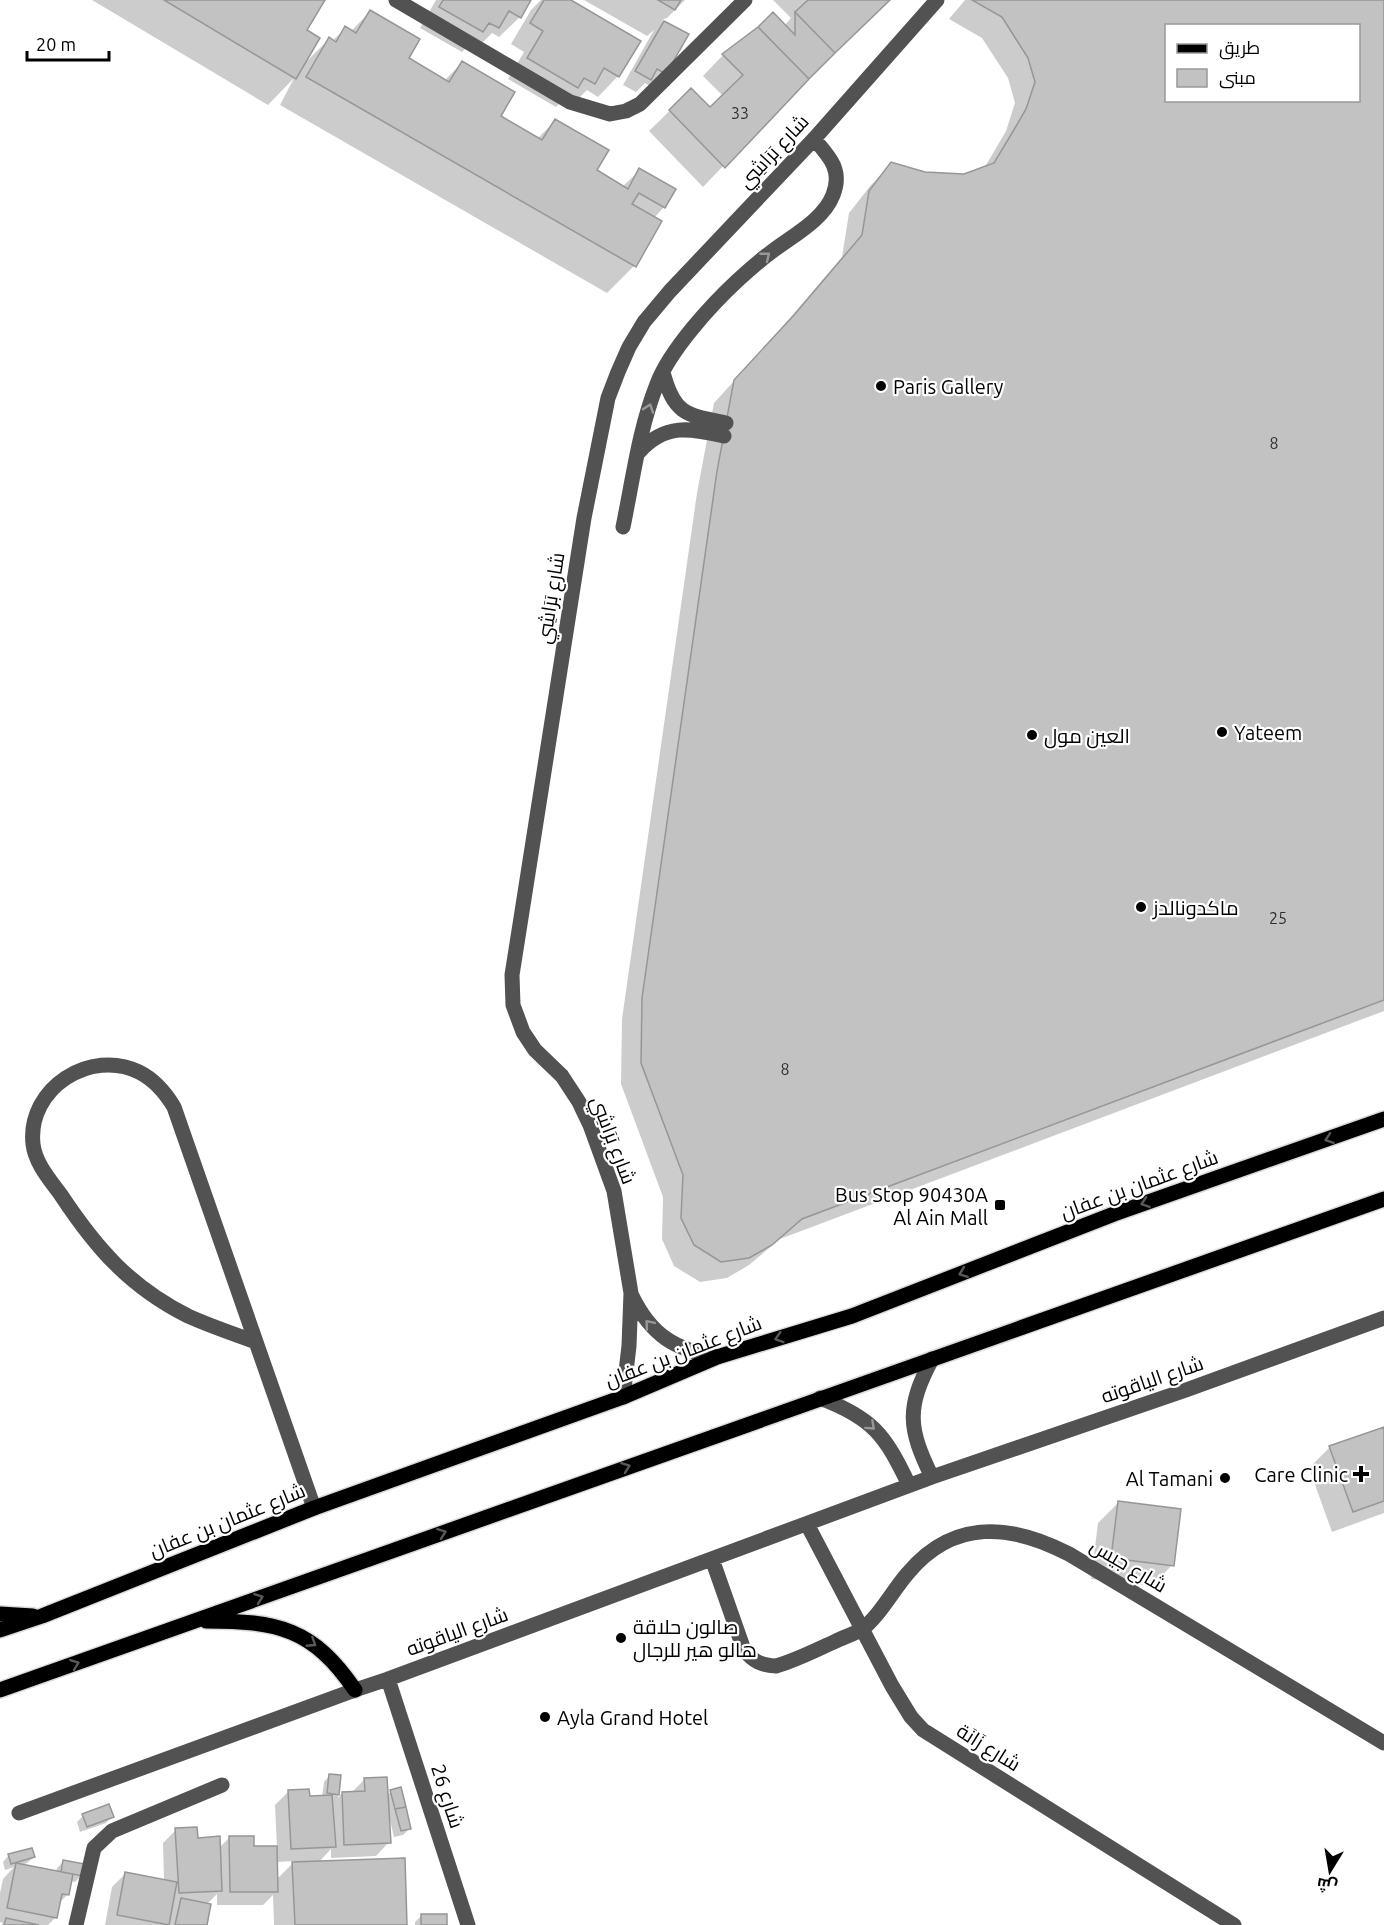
<svg xmlns="http://www.w3.org/2000/svg" width="1384" height="1925" font-family="Ubuntu,Cairo,sans-serif">
<style>
.shadow{fill:#0003;fill-rule:evenodd}
.building{fill:#c2c2c2;stroke:#969696;stroke-width:1.5;fill-rule:evenodd}
.lines{fill:none;stroke-linecap:round;stroke-linejoin:round}
.major-casing{stroke:#dbdbdb;stroke-width:18}
.minor{stroke:#525252;stroke-width:15}
.major{stroke:#000;stroke-width:15}
.oneway{stroke:#979797}
.oneway2{stroke:#595959}
.poi-dot{fill:#000;stroke:#fff;stroke-width:2}
.labels{text-anchor:middle;dominant-baseline:central;stroke-width:4.5;stroke-linejoin:round;paint-order:stroke}
.number-label{font-size:16px;fill:#303030}
.street-label{font-size:20px;fill:#000;stroke:#fff}
.poi-label{font-size:20px;fill:#000;stroke:#fff;text-anchor:start}
</style>
<rect width="100%" height="100%" fill="#fff"/>
<path class="shadow" d="M92,0H324L305,31L304,64L329,39L332,41L346,28L351,31L370,12L407,59L444,81L462,63L499,117L537,139L555,121L594,171L622,187L640,170L664,207L654,218L634,266L607,293L280,105L294,78L268,105Z
M436,0H530L520,17L499,37L492,33L477,48L470,44L462,52L420,28Z
M541,0H568L618,76L598,97L587,90L573,104L564,99L556,107L508,79L524,52L511,44L531,10Z
M584,0H685L666,19L665,18L662,21L687,35L665,73L651,87L645,83L636,92L623,85L654,30L647,36Z
M773,0H888L805,81L703,187L649,131L691,90L710,109L723,96L703,76L723,55L758,29L784,26L791,18Z
M965,0H1384V1011L780,1239L749,1265L727,1278L700,1282L674,1266L662,1239L663,1197L621,1084L622,1019L697,493L714,403L774,337L842,257L849,213L871,185L892,164L924,174L964,176L984,168L992,155L1006,131L1015,103L1008,78L982,38L949,19ZM1166,26H1358V100H1166Z
M1384,1428V1513L1332,1532L1309,1468L1329,1448Z
M1118,1503L1172,1565L1152,1586L1091,1579L1098,1523Z
M330,1775L339,1776L338,1798L342,1793H351L365,1779L387,1796L391,1791L410,1828L403,1835L394,1837L389,1816V1842L376,1856L331,1858V1849L318,1863L406,1925H274L273,1895L263,1905H217V1894L206,1905L205,1925H105L112,1887L126,1873L164,1881L163,1843L176,1830L219,1848L229,1838L253,1847H277L275,1805L288,1792L308,1798L322,1797L324,1782ZM295,1861L276,1880V1862Z
M83,1816H112L106,1823L80,1832L77,1822Z
M9,1855L34,1857L27,1863L19,1866L56,1873L57,1868L64,1861L81,1876L75,1882L70,1881L67,1895L59,1903L56,1917L48,1925H1L3,1923L0,1922V1893L3,1879L14,1867L5,1870L3,1862Z
M422,1915L446,1925H415V1922Z"/>
<path class="building" d="M164,0H325L307,30L320,38L296,79Z
M443,0H531L521,18L509,11L499,28L489,23L483,32L439,7Z
M544,0H571L641,41L619,77L604,68L595,84L584,78L578,88L527,58L543,31L530,23Z
M658,0H681L675,10Z
M808,0H890L835,53L795,12Z
M972,0H1384V1000L802,1219L772,1245L749,1258L721,1262L694,1245L681,1218L683,1175L641,1063L642,998L717,471L734,380L794,315L862,235L869,191L891,162L925,172L964,174L994,163L1012,133L1026,109L1035,82L1028,58L1002,17ZM1166,26H1358V100H1166Z
M370,10L420,39L409,58L449,82L462,61L515,92L501,116L542,140L555,119L609,150L597,170L628,189L639,168L676,189L665,208L639,193L632,204L662,221L636,267L306,77L329,37L336,42L345,26L356,33Z
M773,12L795,35V12L835,53L809,79L758,27Z
M664,21L689,34L666,74L657,69L651,80L635,71Z
M758,27L809,79L725,168L669,110L691,88L710,107L743,75L722,54Z
M1384,1427V1501L1353,1512L1329,1446Z
M1118,1501L1181,1509L1174,1566L1111,1558Z
M329,1774L341,1775L339,1795L327,1793Z
M387,1777L391,1843L344,1845L342,1792L365,1791L364,1778Z
M401,1787L406,1807L395,1809L390,1790Z
M309,1789L310,1796L332,1795L336,1847L291,1849L288,1790Z
M109,1804L114,1817L87,1827L82,1814Z
M406,1807L411,1829L401,1831L395,1809Z
M197,1827L198,1838L220,1836L222,1891L179,1893L175,1828Z
M229,1836H254V1846H277L278,1892H230Z
M32,1848L35,1857L11,1864L8,1854Z
M405,1858L407,1925H295L292,1862Z
M63,1860L85,1864L83,1876L61,1872Z
M16,1863L73,1874L69,1895L62,1894L57,1918L7,1908Z
M125,1872L177,1882L169,1925L117,1915Z
M181,1898L211,1904L207,1925H175Z
M421,1914H447V1925H421Z
M6,1918L39,1925H4Z"/>
<g class="lines">
<defs>
<path id="major" d="M0,1614L33,1616
M206,1621C277,1621 313,1628 355,1690
M0,1630L42,1616L314,1508L623,1397L717,1357L852,1316L1114,1214L1384,1119
M0,1690L1384,1199"/>
</defs>
<use href="#major" class="major-casing"/>
<path class="minor" d="M396,0L570,102L610,114L626,111L640,104L745,0
M663,372C674,415 687,415 726,423
M639,452C665,423 690,428 724,436
M623,527C633,479 639,429 657,384C670,350 711,305 738,280C748,271 759,261 770,253C790,237 823,221 833,195C843,170 829,156 814,139
M632,1296C651,1335 675,1350 717,1357
M256,1342C234,1334 210,1326 188,1316C130,1287 96,1248 61,1195C50,1180 35,1163 33,1144C27,1088 91,1048 139,1072C155,1080 165,1092 174,1107L314,1508
M623,1397L629,1346L631,1293L614,1191L590,1125L579,1102L562,1076L535,1050L523,1032L513,1005L512,975L584,518L608,398L618,372L629,347L644,322L670,291L814,139L937,0
M820,1398C873,1418 885,1435 909,1485
M932,1477C908,1428 906,1408 932,1359
M807,1524L892,1686L911,1717L923,1730L1234,1925
M712,1559L744,1650C754,1662 761,1665 776,1666C797,1660 816,1650 836,1641C844,1637 854,1634 861,1630C879,1617 893,1590 908,1573C954,1518 1011,1524 1069,1554L1384,1743
M388,1679L468,1925
M19,1813L355,1690L388,1679L932,1477L1186,1390L1384,1318
M76,1925L94,1848L112,1831L222,1785"/>
<use href="#major" class="major"/>
</g>
<defs><path id="oneway-chevron" d="M-2-3.5L2.5 0L-2 3.5" fill="none" stroke-width="1.6" stroke-linecap="round" stroke-linejoin="round" transform="scale(1.5)"/></defs>
<g class="oneway">
<use href="#oneway-chevron" transform="translate(766 256) rotate(-39)"/>
<use href="#oneway-chevron" transform="translate(649 408) rotate(-71)"/>
<use href="#oneway-chevron" transform="translate(649 1324) rotate(-130)"/>
<use href="#oneway-chevron" transform="translate(871 1426) rotate(42)"/>
</g>
<g class="oneway2">
<use href="#oneway-chevron" transform="translate(1329 1139) rotate(161)"/>
<use href="#oneway-chevron" transform="translate(1145 1203) rotate(161)"/>
<use href="#oneway-chevron" transform="translate(963 1273) rotate(159)"/>
<use href="#oneway-chevron" transform="translate(779 1338) rotate(163)"/>
<use href="#oneway-chevron" transform="translate(626 1467) rotate(-20)"/>
<use href="#oneway-chevron" transform="translate(442 1533) rotate(-20)"/>
<use href="#oneway-chevron" transform="translate(259 1598) rotate(-20)"/>
<use href="#oneway-chevron" transform="translate(312 1643) rotate(33)"/>
<use href="#oneway-chevron" transform="translate(75 1664) rotate(-20)"/>
</g>
<g class="poi-dot">
<circle cx="881" cy="386" r="6"/>
<circle cx="1222" cy="732" r="6"/>
<circle cx="1032" cy="735" r="6"/>
<circle cx="1141" cy="907" r="6"/>
<rect x="994" y="1199" width="12" height="12" rx="3"/>
<path d="M1358 1465h6v6h6v6h-6v6h-6v-6h-6v-6h6z"/>
<circle cx="1225" cy="1478" r="6"/>
<circle cx="621" cy="1638" r="6"/>
<circle cx="545" cy="1717" r="6"/>
</g>
<g class="labels">
<g class="number-label">
<text x="740" y="113">33</text>
<text x="1274" y="443">8</text>
<text x="1278" y="918">25</text>
<text x="785" y="1069">8</text>
</g>
<g class="street-label">
<text transform="translate(773 151) rotate(-47)">شارع بَرَاشِي</text>
<text transform="translate(550 598) rotate(-81)">شارع بَرَاشِي</text>
<text transform="translate(614 1140) rotate(69)">شارع بَرَاشِي</text>
<text transform="translate(1139 1184) rotate(-20)">شارع عثمان بن عفان</text>
<text transform="translate(683 1351) rotate(-21)">شارع عثمان بن عفان</text>
<text transform="translate(1152 1379) rotate(-19)">شارع الياقوته</text>
<text transform="translate(227 1520) rotate(-22)">شارع عثمان بن عفان</text>
<text transform="translate(1129 1565) rotate(31)">شارع جيس</text>
<text transform="translate(457 1631) rotate(-20)">شارع الياقوته</text>
<text transform="translate(989 1747) rotate(32)">شارع زَانَة</text>
<text transform="translate(448 1796) rotate(72)">شارع 26</text>
</g>
<g class="poi-label">
<text x="893" y="386">Paris Gallery</text>
<text x="1234" y="732">Yateem</text>
<text x="1044" y="735">العين مول</text>
<text x="1153" y="907">ماكدونالدز</text>
<text x="988" y="1194" text-anchor="end">Bus Stop 90430A<tspan x="988" dy="23">Al Ain Mall</tspan></text>
<text x="1348" y="1474" text-anchor="end">Care Clinic</text>
<text x="1213" y="1478" text-anchor="end">Al Tamani</text>
<text x="633" y="1626">صالون حلاقة<tspan x="633" dy="23">هالو هير للرجال</tspan></text>
<text x="557" y="1717">Ayla Grand Hotel</text>
</g>
</g>
<rect x="1165" y="24" width="195" height="78" fill="#ffffff" stroke="#999999" stroke-width="1.5"/>
<rect x="1177" y="44" width="30" height="9" fill="#000000" stroke="#999999" stroke-width="1.5"/>
<text x="1219" y="54" font-size="18" fill="#000000">طريق</text>
<rect x="1177" y="69" width="30" height="18" fill="#c2c2c2" stroke="#999999" stroke-width="1.5"/>
<text x="1219" y="84" font-size="18" fill="#000000">مبنى</text>
<g transform="translate(1330 1871) rotate(191)" stroke="#ffffff" stroke-width="4.5" paint-order="stroke">
<path d="M0-4.5L10 22L0 15L-10 22Z" fill="#000000"/>
<text y="-9" font-size="16" font-weight="bold" text-anchor="middle" fill="#000000">ش</text>
</g>
<path d="M27 51v9h82v-9" fill="none" stroke="#000000" stroke-width="3"/>
<text x="36" y="51" font-size="18" fill="#000000" stroke="#ffffff" stroke-width="4.5" paint-order="stroke">20 m</text>
</svg>
